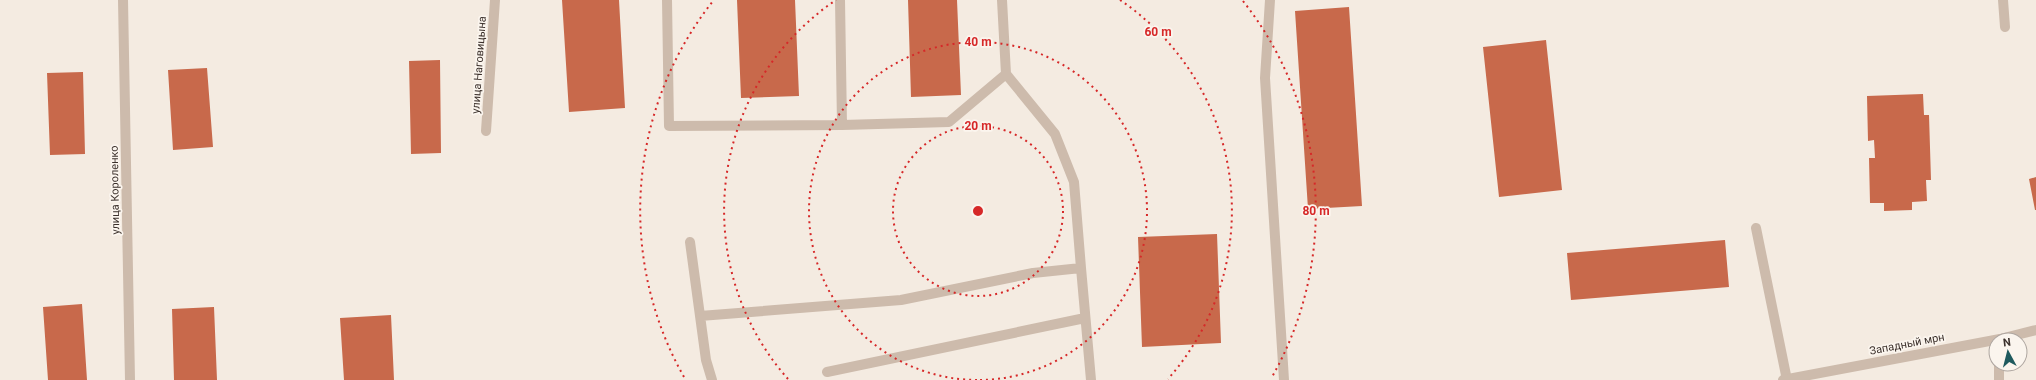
<svg xmlns="http://www.w3.org/2000/svg" width="2036" height="380" font-family="Roboto,sans-serif">
<style>
.building{fill:#c8694b}
.lines{fill:none;stroke-linecap:round;stroke-linejoin:round}
.service{stroke:#cdbbac;stroke-width:10}
.minor{stroke:#cdbbac;stroke-width:10}
.ring{fill:none;stroke:#d62828;stroke-width:2;stroke-dasharray:2 4}
.labels{text-anchor:middle;dominant-baseline:central;stroke-width:3.5;stroke-linejoin:round;paint-order:stroke}
.street-label{font-size:11px;fill:#3b302b;stroke:#fbf5ee}
.centre{fill:#d62828;stroke:#fbf5ee;stroke-width:2}
.ring-label{font-size:12px;text-anchor:middle;font-weight:bold;fill:#d62828;stroke:#fbf5ee;stroke-width:3.5;stroke-linejoin:round;paint-order:stroke}
</style>
<rect width="100%" height="100%" fill="#f4ebe1"/>
<path class="building" d="M562,0H619L625,108L569,112Z
M737,0H795L799,96L741,98Z
M908,0H957L961,95L911,97Z
M1349,7L1362,206L1308,209L1295,11Z
M1546,40L1562,190L1499,197L1483,47Z
M440,60L441,153L411,154L409,61Z
M207,68L213,147L173,150L168,70Z
M83,72L85,154L50,155L47,73Z
M1923,94L1924,115H1929L1931,180H1926L1927,201L1912,202V210L1884,211V203H1870L1869,158H1875L1874,140L1868,141L1867,96Z
M2036,177V210H2035L2029,179Z
M1217,234L1221,343L1142,347L1138,237Z
M1725,240L1729,287L1571,300L1567,253Z
M82,304L87,380H48L43,307Z
M214,307L217,380H174L172,309Z
M391,315L394,380H344L340,318Z"/>
<g class="lines">
<path class="service" d="M667,0L669,126L842,125
M840,0L842,125L949,122L1006,74
M1002,0L1006,74L1055,134L1074,182L1081,268
M1270,0L1265,78L1284,380
M2003,0L2005,27
M1756,228L1787,380
M690,242L706,360L712,380
M700,316L901,300L1033,273L1081,268L1091,380
M827,372L1085,318
M1999,380V364"/>
<path class="minor" d="M123,0L130,380
M486,131L495,0
M1783,380L2000,339L2036,330"/>
</g>
<g class="ring">
<circle cx="978" cy="211" r="85"/>
<path d="M977 380A169 169 0 1 1 979 380"/>
<path d="M788 379A254 254 0 0 1 836 0M1120 0A254 254 0 0 1 1168 379"/>
<path d="M684 377A338 338 0 0 1 713 1M1243 1A338 338 0 0 1 1272 377"/>
</g>
<g class="labels">
<g class="street-label">
<text transform="translate(479 65) rotate(-86)">улица Наговицына</text>
<text transform="translate(115 190) rotate(-91)">улица Короленко</text>
<text transform="translate(1907 344) rotate(-11)">Западный мрн</text>
</g>
</g>
<circle cx="978" cy="211" r="6" class="centre"/>
<g class="ring-label">
<text x="1158" y="36">60 m</text>
<text x="978" y="46">40 m</text>
<text x="978" y="130">20 m</text>
<text x="1316" y="215">80 m</text>
</g>
<g transform="translate(2008 352) rotate(353)"><circle r="19" fill="#fbf5ee" stroke="#aea6a0"/>
<path d="M0-3L7 15L0 10L-7 15Z" fill="#1f5a5e"/>
<text y="-6" font-size="11" font-weight="bold" text-anchor="middle" fill="#3b302b">N</text>
</g>
</svg>
